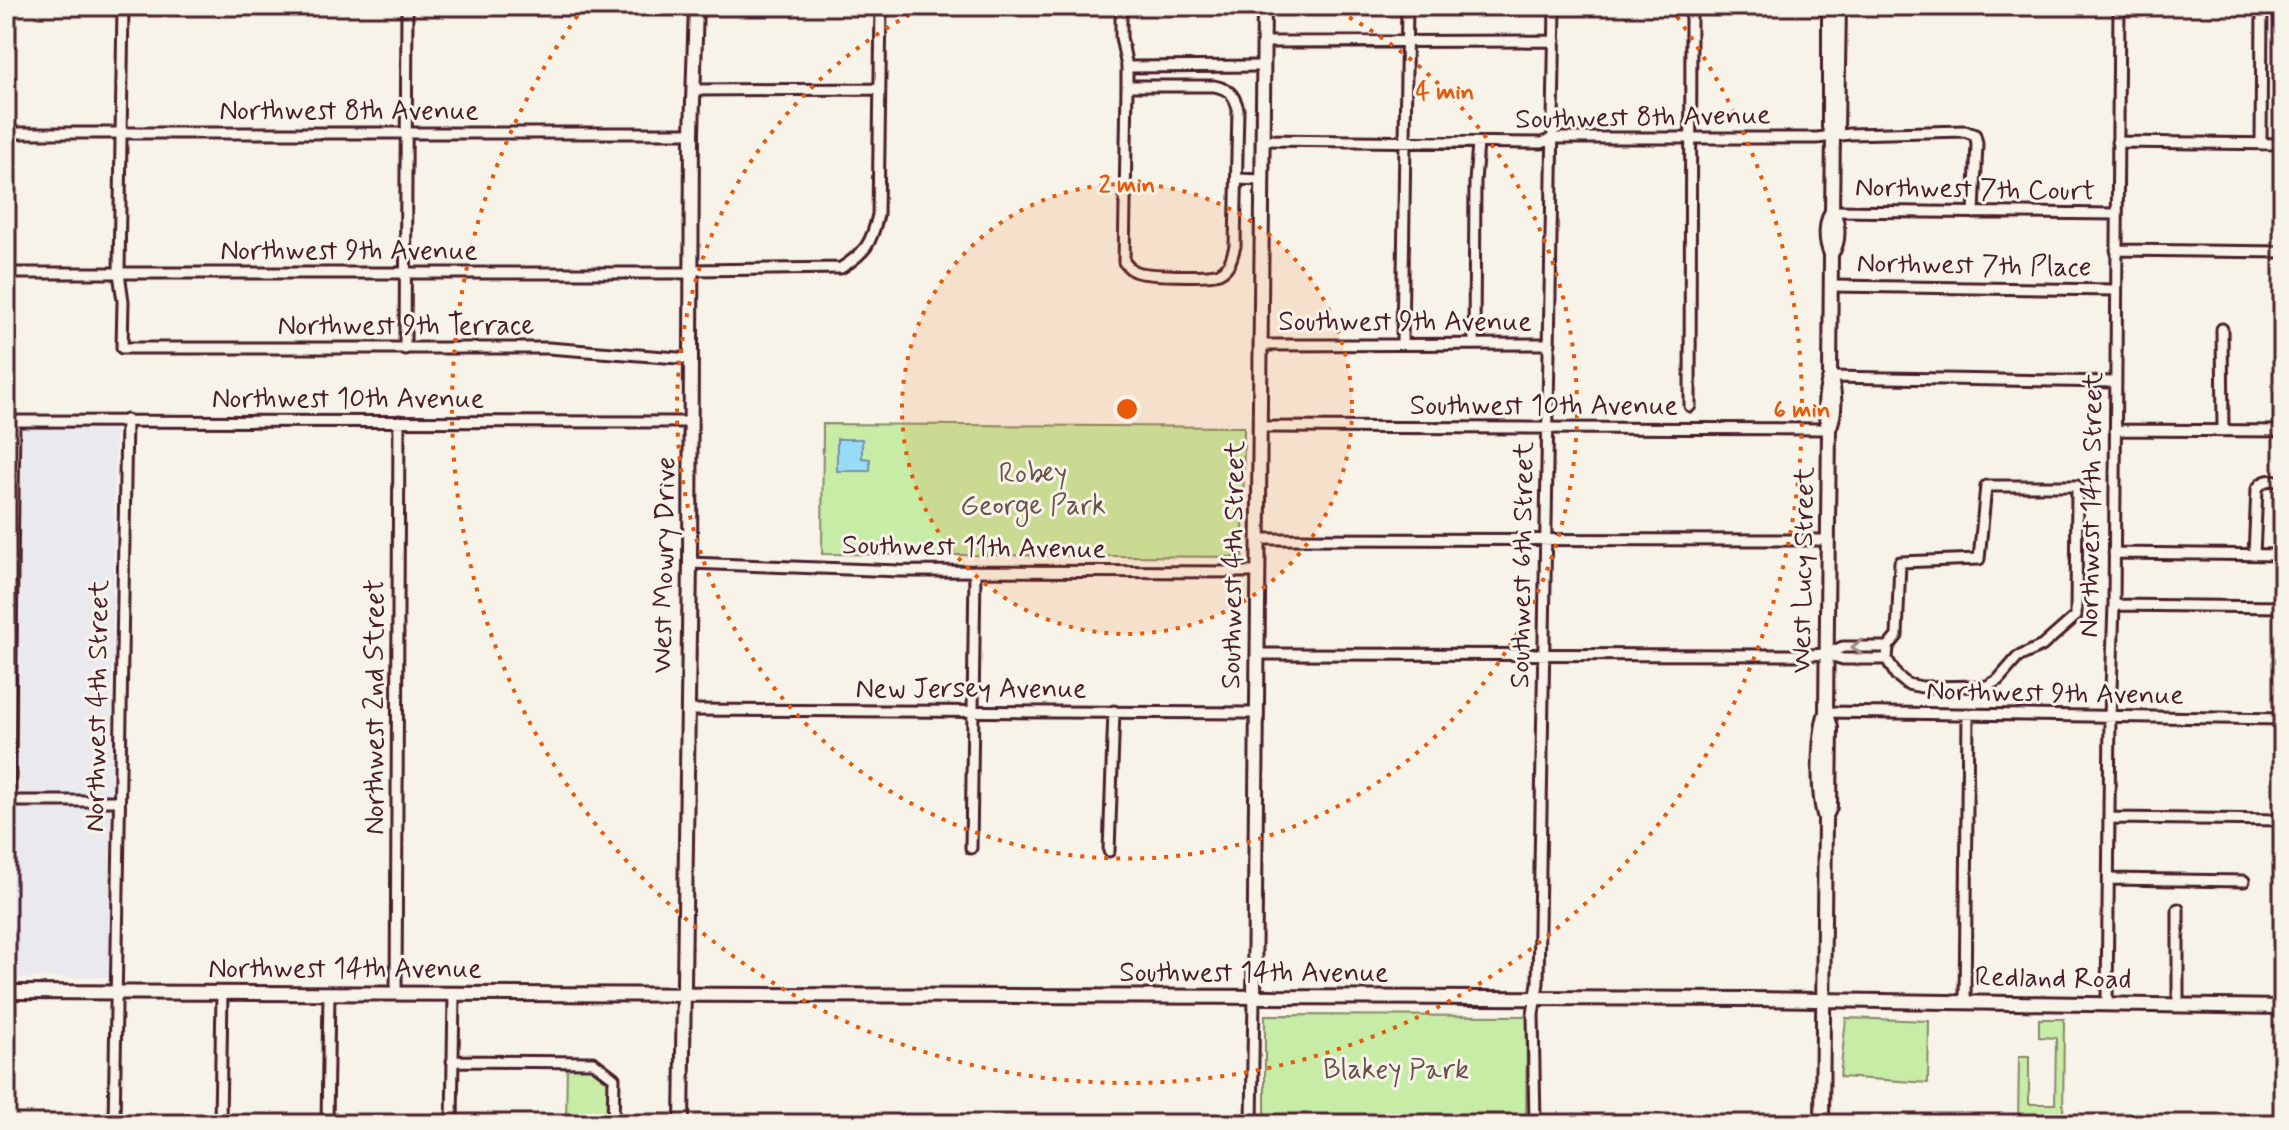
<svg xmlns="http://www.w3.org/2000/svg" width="2289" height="1130" font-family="Mynerve,sans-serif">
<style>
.built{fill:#eae9ed}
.green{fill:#c6eca6;stroke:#888668;stroke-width:2}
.water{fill:#97dbf9;stroke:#7890a7;stroke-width:2}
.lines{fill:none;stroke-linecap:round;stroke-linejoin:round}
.minor-casing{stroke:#4a1f2b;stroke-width:15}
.tertiary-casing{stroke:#4a1f2b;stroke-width:18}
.minor{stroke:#f7f3e8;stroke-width:9}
.tertiary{stroke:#f7f3e8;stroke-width:12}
.oneway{stroke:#a0898a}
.ring{fill:none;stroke:#e8590c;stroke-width:4;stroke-dasharray:4 8}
.labels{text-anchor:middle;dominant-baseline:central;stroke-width:6;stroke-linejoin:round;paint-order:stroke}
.street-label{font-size:28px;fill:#4a1f2b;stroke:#f7f3e8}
.park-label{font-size:28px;fill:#69524a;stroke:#f7f3e8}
.centre{fill:#e8590c;stroke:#f7f3e8;stroke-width:4}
.ring-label{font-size:24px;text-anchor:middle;font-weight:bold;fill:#e8590c;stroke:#f7f3e8;stroke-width:6;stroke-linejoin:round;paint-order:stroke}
</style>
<rect width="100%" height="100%" fill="#f7f3e8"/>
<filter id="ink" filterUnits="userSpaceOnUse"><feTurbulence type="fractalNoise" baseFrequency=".0125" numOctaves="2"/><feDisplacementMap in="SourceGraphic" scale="16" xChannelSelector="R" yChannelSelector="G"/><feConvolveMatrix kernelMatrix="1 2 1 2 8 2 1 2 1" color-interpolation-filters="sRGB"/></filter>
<g filter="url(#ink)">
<path class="built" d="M115,426L109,977L6,978V428Z"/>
<path class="green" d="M2276,306H2283V421H2274Z
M823,424L1244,427L1243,557L822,554Z
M1265,1015L1527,1016L1526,1124H1265Z
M1846,1018L1929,1021L1928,1083L1840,1077Z
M2039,1019H2064L2063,1124H2018L2019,1056H2029V1104H2055L2056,1038L2039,1037Z
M567,1064L593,1065L612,1079V1124H566Z"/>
<path class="water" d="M837,439H862V458L870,459V471H837Z"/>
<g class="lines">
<defs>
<path id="minor" d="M123,6L119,273L123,301L122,348H548L691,359
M1121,6V37L1127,67V86
M1264,42L1555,41
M1127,67L1263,66
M1127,86H1214C1229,89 1234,94 1238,109L1235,246C1232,257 1230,268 1219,273C1209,277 1143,276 1134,271C1130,269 1127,265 1124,262Z
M694,90L880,89
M6,133H692
M1262,140L1542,143L1553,138H1817L1850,134L1965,131L1975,135L1977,143L1974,213
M2117,142L2283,144
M2261,144L2262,6
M1237,179L1262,180
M1832,211L2117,214
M2116,250L2283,252
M692,270L841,268C866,252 871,244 878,215L881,6
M6,273H692
M1831,286L2116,290
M2222,329L2223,431
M1402,344L1407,6
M1474,344L1475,182L1478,143
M1260,345L1550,344
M405,349L407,6
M1830,377L2115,382
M1690,406L1691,6
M6,421L690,422
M1259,427L1829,429
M2115,430L2283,431
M1986,486H2077L2076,616L2042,646L2018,657L1998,680L1987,686L1922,687L1907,684L1896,675L1887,659L1888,647L1897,636L1900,562L1979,559Z
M1258,539L1828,540
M2114,553L2283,555
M2254,555L2257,489C2264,478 2272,480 2283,482
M690,563L899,571L1258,572
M2114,605L2283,607
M1257,654L1809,655L1826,654L1843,647H1888
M1826,654L1843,659H1887
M687,710L1256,713
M1826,712L2283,719
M6,801H119
M9,801L14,421
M2110,818L2283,820
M971,848L975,571
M1109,851L1114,711
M2109,879L2244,881
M396,994L399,421
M1965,1002L1968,714
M2107,1004L2110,717L2114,605L2119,6
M2178,1005V909
M452,1061L593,1062L614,1078L613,1124
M114,1124L126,420
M220,1124L222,992
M327,1124L329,994
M452,1124L454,994
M1252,1124L1254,997
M1535,1124L1533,1014L1538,983C1542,657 1551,332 1555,6"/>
<path id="tertiary" d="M1833,136L1837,130L1839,6
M1831,254C1840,242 1839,223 1832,211
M1829,429C1836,413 1836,394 1830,377
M1825,818L1830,807L1831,727L1826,712
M6,992L1748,999L2283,1007
M1254,997L1264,6
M682,1124L690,563L692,133L696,6
M1822,1124L1825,818C1817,794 1818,737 1826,712L1829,429C1823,411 1824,395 1830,377L1831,254C1825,241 1825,224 1832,211L1833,136L1829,127V6"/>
</defs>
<use href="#minor" class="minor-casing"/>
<use href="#tertiary" class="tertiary-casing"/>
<use href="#minor" class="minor"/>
<use href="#tertiary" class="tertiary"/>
</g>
<defs><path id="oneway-chevron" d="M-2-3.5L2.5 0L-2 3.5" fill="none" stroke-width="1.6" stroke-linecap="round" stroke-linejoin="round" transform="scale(2)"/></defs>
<use class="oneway" href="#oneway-chevron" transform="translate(1857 647) rotate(-179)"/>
</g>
<circle cx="1127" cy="409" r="225" fill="#e8590c" fill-opacity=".12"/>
<g class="ring">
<circle cx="1127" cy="409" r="225"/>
<path d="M1328 6A450 450 0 1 1 926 6"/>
<path d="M1670 7A675 675 0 1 1 584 7"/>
</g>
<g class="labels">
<g class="street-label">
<text x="349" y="111">Northwest 8th Avenue</text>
<text transform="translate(1643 118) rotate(-1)">Southwest 8th Avenue</text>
<text transform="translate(1975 190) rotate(1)">Northwest 7th Court</text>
<text x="349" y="251">Northwest 9th Avenue</text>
<text transform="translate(1974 266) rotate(1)">Northwest 7th Place</text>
<text x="1405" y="322">Southwest 9th Avenue</text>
<text x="406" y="326">Northwest 9th Terrace</text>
<text x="348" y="399">Northwest 10th Avenue</text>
<text x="1544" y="406">Southwest 10th Avenue</text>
<text transform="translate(2092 505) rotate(-89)">Northwest 14th Street</text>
<text transform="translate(974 548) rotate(1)">Southwest 11th Avenue</text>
<text transform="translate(665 565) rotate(-89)">West Mowry Drive</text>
<text transform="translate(1234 565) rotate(-89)">Southwest 4th Street</text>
<text transform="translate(1523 565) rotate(-89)">Southwest 6th Street</text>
<text transform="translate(1804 570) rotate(-89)">West Lucy Street</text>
<text x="971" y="689">New Jersey Avenue</text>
<text transform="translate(2055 694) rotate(1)">Northwest 9th Avenue</text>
<text transform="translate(98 706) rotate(-89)">Northwest 4th Street</text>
<text transform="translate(375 707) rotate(-90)">Northwest 2nd Street</text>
<text x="345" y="969">Northwest 14th Avenue</text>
<text x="1254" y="973">Southwest 14th Avenue</text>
<text transform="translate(2053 979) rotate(1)">Redland Road</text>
</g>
<g class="park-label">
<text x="1033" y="474">Robey<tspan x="1033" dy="32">George Park</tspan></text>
<text x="1396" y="1070">Blakey Park</text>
</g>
</g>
<circle cx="1127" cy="409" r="12" class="centre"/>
<g class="ring-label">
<text x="1445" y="99">4 min</text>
<text x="1127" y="192">2 min</text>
<text x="1802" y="417">6 min</text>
</g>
<rect width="2289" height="1130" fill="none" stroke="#f7f3e8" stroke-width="32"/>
<rect x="16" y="16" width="2257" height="1098" fill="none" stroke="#4a1f2b" stroke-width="3" filter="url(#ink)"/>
</svg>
